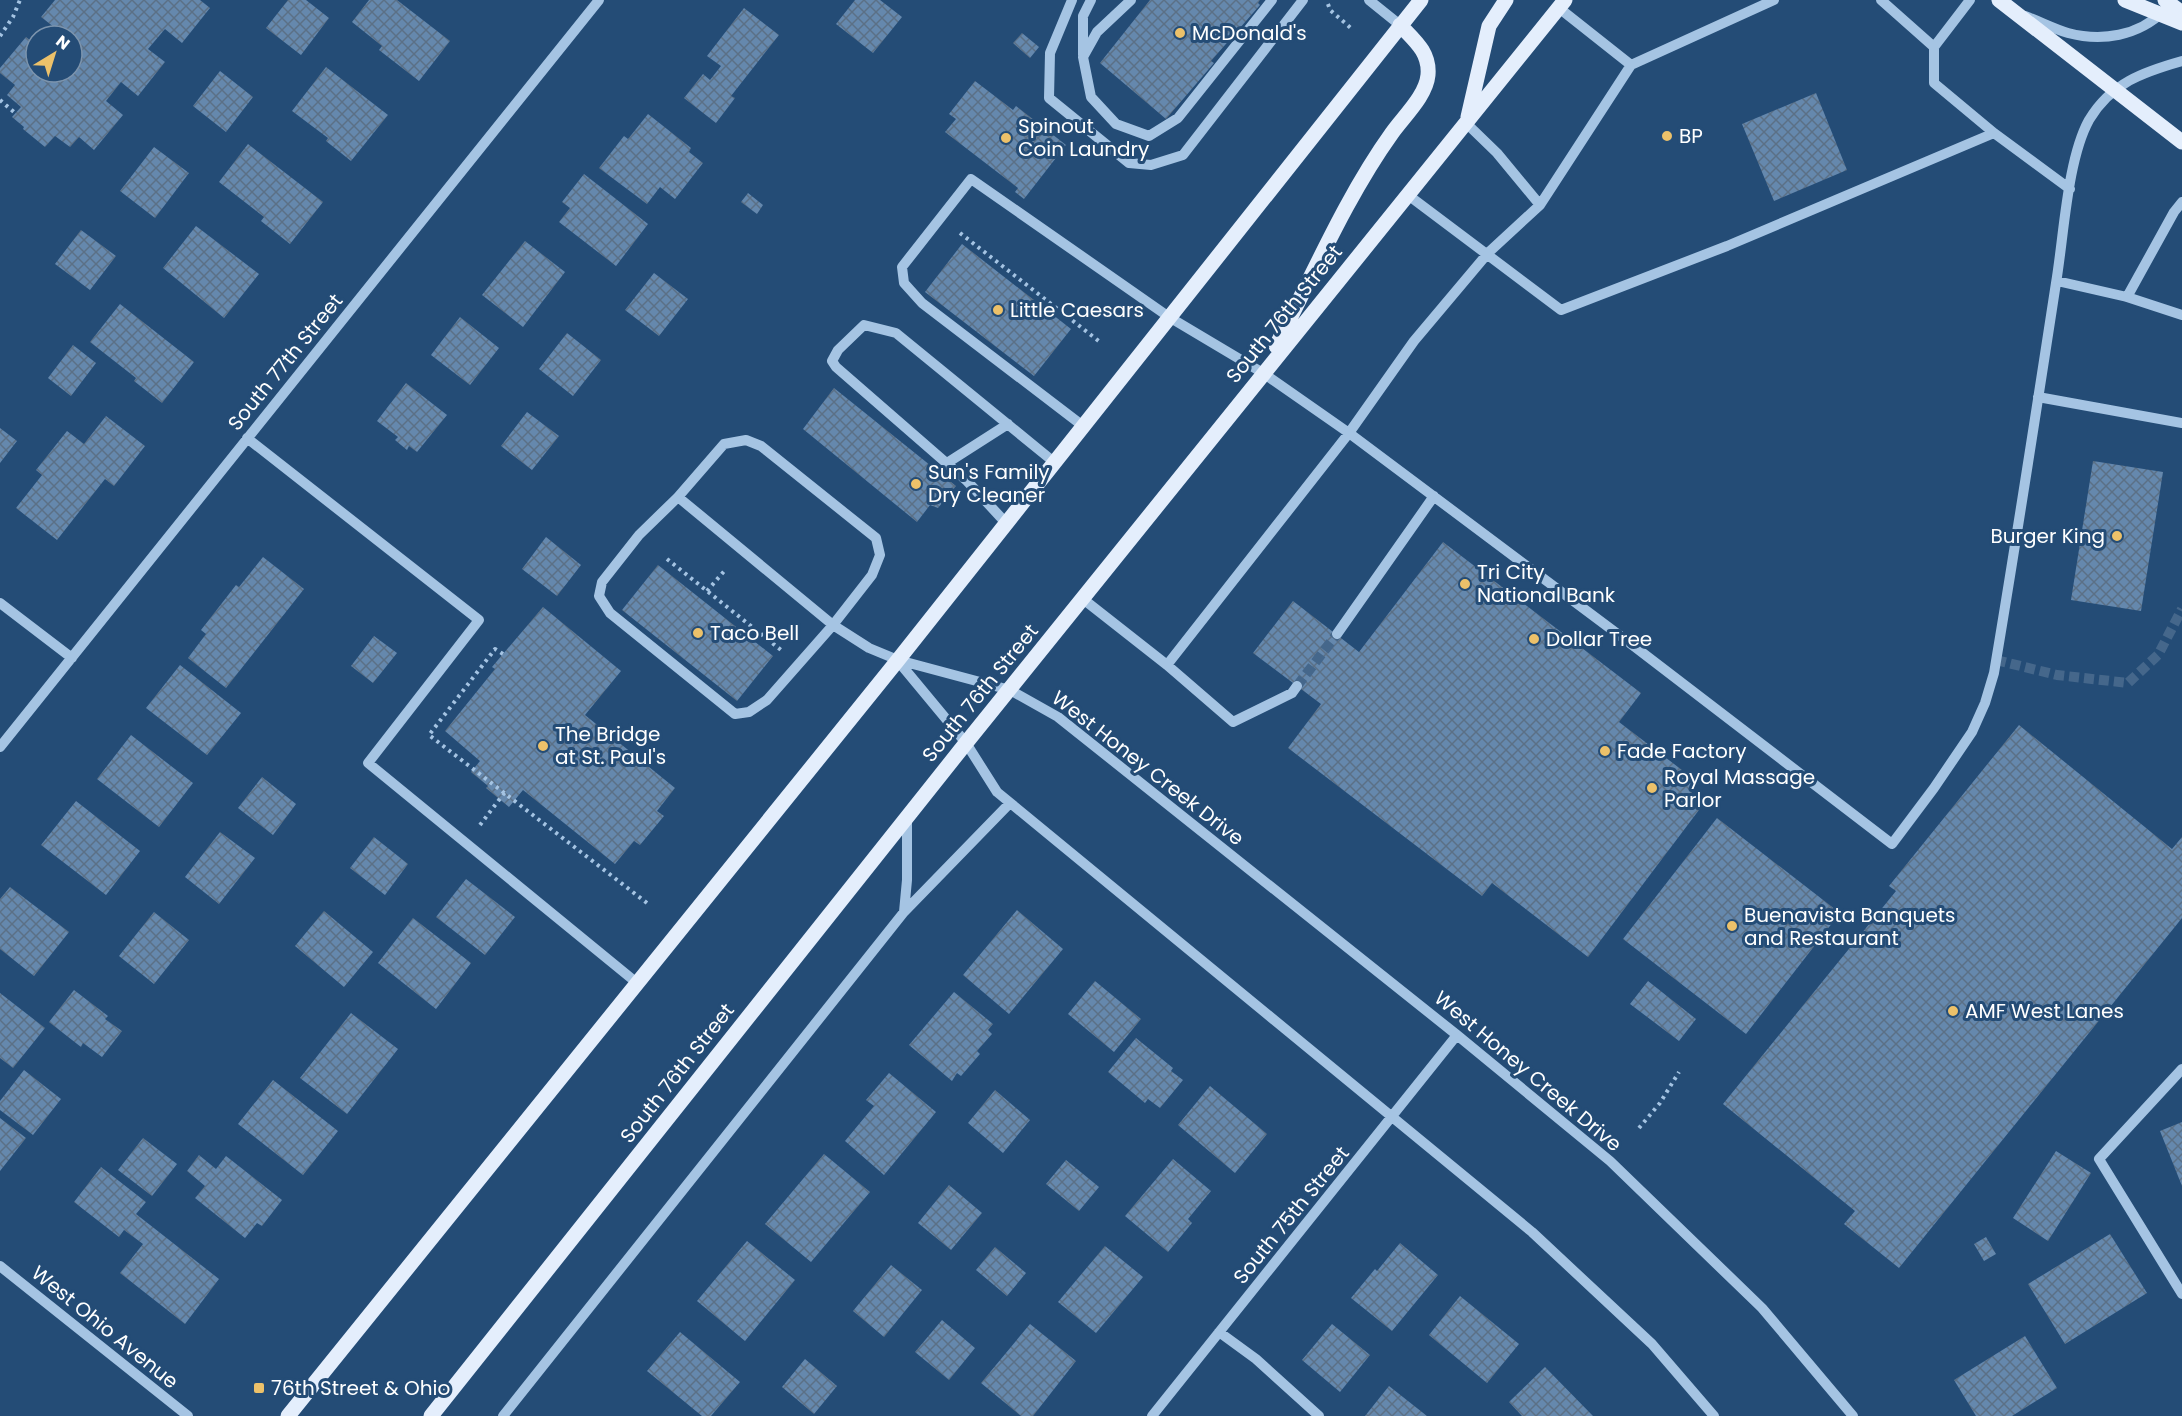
<svg xmlns="http://www.w3.org/2000/svg" width="2182" height="1416" font-family="Poppins,sans-serif">
<style>
.building{fill:url(#building-cross-hatch)}
.lines{fill:none;stroke-linecap:round;stroke-linejoin:round}
.minor-tunnel{stroke:#45678b;stroke-width:10;stroke-dasharray:10 5;stroke-linecap:butt}
.path{stroke:#a5c4e3;stroke-width:4;stroke-dasharray:3 4.5;stroke-linecap:butt}
.minor{stroke:#a5c4e3;stroke-width:10}
.major{stroke:#e4eefc;stroke-width:15}
.poi-dot{fill:#ecc16a;stroke:#244c76;stroke-width:2}
.labels{text-anchor:middle;dominant-baseline:central;stroke-width:6;stroke-linejoin:round;paint-order:stroke}
.poi-label{font-size:20px;fill:#fff;stroke:#244c76;text-anchor:start}
.street-label{font-size:20px;fill:#fff;stroke:#244c76}
</style>
<defs>
<pattern id="building-cross-hatch" width="8" height="8" patternUnits="userSpaceOnUse" patternTransform="scale(1.5)"><rect width="8" height="8" fill="#6588ad"/><path d="M0 0l8 8M0 8l8-8" fill="none" stroke="#5b7086"/></pattern>
</defs>
<rect width="100%" height="100%" fill="#244c76"/>
<path class="building" d="M55,0H200L210,8L182,43L165,29L148,49L165,62L138,96L121,82L106,101L123,115L94,150L79,137L70,147L55,136L45,147L23,129L24,127L12,117L21,107L7,95L15,85L0,73V68L26,37L36,45V72H72V36H55L59,31L41,17Z
M288,0H306L329,18L301,55L266,28Z
M369,0H397L450,41L419,81L379,50L382,46L352,22Z
M855,0H880L902,17L873,53L836,24Z
M1150,0H1260L1258,3L1260,5L1211,61L1214,63L1166,119L1100,63Z
M744,8L779,35L731,96L735,98L716,123L684,98L703,74L710,80L721,66L707,56Z
M1022,33L1039,47L1030,58L1013,43Z
M326,67L388,115L351,161L326,141L328,138L292,111Z
M220,71L253,97L226,132L193,106Z
M975,81L1013,110L1016,106L1066,145L1024,199L1015,192L1018,188L945,132L956,119L949,114Z
M1816,93L1847,170L1774,201L1742,124Z
M648,114L691,148L689,152L703,163L675,199L660,187L647,204L599,168L624,136L628,139Z
M248,144L323,202L290,244L261,221L264,217L219,182Z
M154,147L189,173L155,218L120,191Z
M584,174L648,224L616,266L559,222L570,208L562,202Z
M748,193L763,205L757,214L741,202Z
M196,226L259,274L224,318L163,268Z
M81,230L116,256L90,290L55,264Z
M525,241L565,272L523,327L482,295Z
M962,244L1071,329L1034,376L925,292Z
M654,273L688,299L659,336L625,310Z
M120,304L194,362L162,403L134,381L136,378L90,342Z
M460,317L499,348L470,385L431,355Z
M567,333L601,360L573,396L539,369Z
M73,345L96,363L71,396L48,378Z
M406,383L447,415L417,452L409,446L407,450L395,440L398,437L377,421Z
M834,388L956,486L938,508L930,505L917,522L803,429Z
M527,412L559,436L532,470L501,446Z
M106,416L145,446L114,486L105,479L57,540L16,508L42,475L36,470L67,431L84,444Z
M0,428L17,441L0,463Z
M2093,461L2163,472L2141,611L2071,600Z
M546,537L581,565L557,596L522,569Z
M1443,542L1641,693L1619,722L1699,783L1689,796L1702,806L1588,957L1492,883L1482,896L1288,748L1321,704L1253,653L1293,601L1359,652Z
M263,557L304,589L226,688L188,658L206,634L201,630L236,585L239,587Z
M658,565L773,656L737,701L622,610Z
M543,607L621,671L585,715L675,788L657,811L664,816L640,845L634,841L615,864L523,790L509,807L486,788L488,786L471,772L480,761L445,731L495,669L492,667Z
M374,636L397,653L373,683L351,666Z
M180,665L241,713L207,755L146,708Z
M2019,725L2172,849L2182,837V918L1899,1268L1844,1224L1855,1211L1723,1104L1896,891L1889,886Z
M131,735L193,783L159,827L97,779Z
M262,777L296,804L273,835L238,808Z
M76,801L140,851L106,895L41,845Z
M1717,818L1840,913L1746,1034L1623,939Z
M220,832L255,858L219,904L185,877Z
M374,837L408,864L385,895L350,868Z
M466,879L515,917L485,955L436,917Z
M10,887L69,932L34,976L0,949V899Z
M1017,910L1063,949L1009,1014L963,975Z
M324,911L373,952L344,987L295,946Z
M154,912L189,940L154,984L119,956Z
M413,918L471,963L436,1009L378,963Z
M1095,981L1141,1019L1114,1052L1068,1014Z
M1648,981L1696,1019L1679,1041L1630,1004Z
M74,990L108,1016L105,1019L122,1031L102,1057L83,1043L81,1047L49,1022Z
M954,992L993,1024L988,1030L992,1034L977,1051L980,1054L961,1076L957,1073L952,1081L909,1045Z
M0,993L45,1028L13,1068L0,1058Z
M351,1013L398,1049L347,1114L300,1078Z
M1136,1038L1173,1068L1171,1071L1183,1080L1160,1108L1148,1099L1145,1103L1108,1072Z
M24,1070L61,1099L33,1135L0,1110V1101Z
M889,1073L936,1112L884,1175L845,1141L874,1106L866,1100Z
M273,1080L338,1131L303,1175L238,1124Z
M1210,1086L1267,1134L1235,1173L1178,1125Z
M995,1090L1030,1120L1003,1153L968,1123Z
M0,1118L26,1138L0,1171Z
M2182,1122V1186L2160,1131Z
M143,1138L177,1164L152,1196L118,1170Z
M2056,1151L2091,1173L2048,1241L2013,1218Z
M824,1154L870,1192L811,1262L765,1224Z
M199,1155L216,1169L226,1156L282,1200L262,1226L257,1223L245,1238L195,1198L205,1186L187,1171Z
M1173,1159L1211,1191L1188,1219L1192,1223L1168,1252L1125,1216Z
M1066,1160L1099,1187L1079,1211L1046,1184Z
M101,1167L146,1202L136,1214L219,1279L185,1324L120,1273L143,1244L124,1230L119,1237L74,1202Z
M949,1185L982,1213L951,1250L918,1223Z
M2110,1234L2147,1293L2065,1344L2028,1284Z
M1986,1237L1996,1254L1984,1261L1974,1244Z
M747,1241L795,1280L745,1341L697,1301Z
M1400,1243L1438,1275L1392,1331L1351,1298L1375,1269L1377,1271Z
M1105,1246L1143,1277L1096,1333L1058,1302Z
M995,1247L1026,1273L1007,1296L976,1270Z
M891,1265L922,1290L884,1337L853,1311Z
M1460,1296L1519,1344L1487,1383L1429,1335Z
M942,1320L975,1348L949,1380L915,1352Z
M1030,1324L1076,1361L1033,1416H1021L981,1383Z
M1332,1324L1370,1355L1340,1392L1302,1360Z
M680,1332L740,1382L711,1416H702L647,1371Z
M2025,1336L2057,1388L2012,1416H1976L1954,1380Z
M805,1359L837,1386L814,1414L782,1387Z
M1545,1367L1593,1416H1522L1509,1402Z
M1389,1386L1427,1416H1365Z"/>
<g class="lines">
<path class="minor-tunnel" d="M1996,660L2057,675L2128,683L2158,655L2182,609
M1297,686L1337,634"/>
<path class="path" d="M1328,4L1330,10L1352,29
M0,36L13,17L20,0
M0,100L15,113
M960,233L1100,342
M667,559L781,650
M707,591L726,569
M503,654L495,649L429,735L647,903
M480,825L505,792
M1639,1128L1660,1103L1679,1072"/>
<path class="minor" d="M1072,0L1050,53L1049,98L1129,163L1151,165L1183,155L1303,0
M1131,0L1097,32L1083,57L1091,97L1116,124L1149,136L1178,118L1272,0
M1369,0L1400,25
M1881,0L1934,47V83L1994,133L2070,189
M1559,8L1631,65
M2025,16C2039,21 2054,29 2068,33C2102,42 2138,36 2164,11
M1934,47L1970,0
M1083,55V16L1091,0
M1466,123L1497,153L1540,205
M1408,195L1561,310L1727,246L1994,133
M2182,202L2174,212L2127,297L2182,315
M2057,281L2127,297
M2038,397L2182,423
M1083,426L922,303L904,283L902,267L971,179L1169,317L1263,373L1349,433L1635,647L1892,844L1934,788L1972,732L1985,703L1994,673C2016,543 2036,413 2056,283C2064,236 2067,160 2089,120C2111,83 2143,72 2182,61
M247,438L479,620L368,763L637,983
M746,440L761,446L876,538L880,555L872,575L833,625L767,700L749,712L735,714L610,613L599,596L602,582L639,535L678,497L724,444Z
M947,463L1008,424
M678,497L833,625L869,648L898,660L1010,690L1058,717L1457,1035L1610,1161L1762,1308L1853,1416
M1006,523L967,481L836,367L832,361L838,350L864,325L896,333L1054,462
M1083,599L1167,665L1349,433L1414,341L1488,253L1540,205L1631,65L1774,0
M0,603L72,658
M1337,634L1434,496
M898,661L966,743L997,792L1532,1232L1652,1344L1714,1416
M1167,665L1233,722L1292,693L1297,686
M0,747L599,0
M904,912L907,880V818
M2182,1069L2099,1159L2182,1294
M0,1266L188,1416
M1219,1332L1256,1359L1319,1416
M503,1416L904,912L1010,803
M1152,1416L1457,1035"/>
<path class="major" d="M1999,0L2182,142
M2125,0L2182,23
M2165,0L2182,13
M1468,117L1489,26L1506,0
M1276,346C1313,275 1346,197 1392,133C1404,116 1426,96 1428,75C1430,52 1414,40 1400,25
M288,1416L898,660L1421,0
M431,1416L966,743L1565,0"/>
</g>
<g class="poi-dot">
<circle cx="1180" cy="33" r="6"/>
<circle cx="1667" cy="136" r="6"/>
<circle cx="1006" cy="138" r="6"/>
<circle cx="998" cy="310" r="6"/>
<circle cx="916" cy="484" r="6"/>
<circle cx="2117" cy="536" r="6"/>
<circle cx="1465" cy="584" r="6"/>
<circle cx="698" cy="633" r="6"/>
<circle cx="1534" cy="639" r="6"/>
<circle cx="543" cy="746" r="6"/>
<circle cx="1605" cy="751" r="6"/>
<circle cx="1652" cy="788" r="6"/>
<circle cx="1732" cy="926" r="6"/>
<circle cx="1953" cy="1011" r="6"/>
<rect x="253" y="1382" width="12" height="12" rx="3"/>
</g>
<g class="labels">
<g class="poi-label">
<text x="1192" y="33">McDonald's</text>
<text x="1018" y="126">Spinout<tspan x="1018" dy="23">Coin Laundry</tspan></text>
<text x="1679" y="136">BP</text>
<text x="1010" y="310">Little Caesars</text>
<text x="928" y="472">Sun's Family<tspan x="928" dy="23">Dry Cleaner</tspan></text>
<text x="2105" y="536" text-anchor="end">Burger King</text>
<text x="1477" y="572">Tri City<tspan x="1477" dy="23">National Bank</tspan></text>
<text x="710" y="633">Taco Bell</text>
<text x="1546" y="639">Dollar Tree</text>
<text x="555" y="734">The Bridge<tspan x="555" dy="23">at St. Paul's</tspan></text>
<text x="1617" y="751">Fade Factory</text>
<text x="1664" y="777">Royal Massage<tspan x="1664" dy="23">Parlor</tspan></text>
<text x="1744" y="915">Buenavista Banquets<tspan x="1744" dy="23">and Restaurant</tspan></text>
<text x="1965" y="1011">AMF West Lanes</text>
<text x="271" y="1388">76th Street &amp; Ohio</text>
</g>
<g class="street-label">
<text transform="translate(1284 314) rotate(-51)">South 76th Street</text>
<text transform="translate(285 362) rotate(-51)">South 77th Street</text>
<text transform="translate(980 693) rotate(-51)">South 76th Street</text>
<text transform="translate(1148 768) rotate(38)">West Honey Creek Drive</text>
<text transform="translate(1528 1071) rotate(40)">West Honey Creek Drive</text>
<text transform="translate(677 1073) rotate(-52)">South 76th Street</text>
<text transform="translate(1291 1215) rotate(-51)">South 75th Street</text>
<text transform="translate(105 1327) rotate(39)">West Ohio Avenue</text>
</g>
</g>
<g transform="translate(54 54) rotate(38)"><circle r="28" fill="#244c76" stroke="#7c94ad" stroke-width="1.5"/>
<path d="M0-4.5L10 22L0 15L-10 22Z" fill="#ecc16a"/>
<text y="-9" font-size="16" font-weight="bold" text-anchor="middle" fill="#ffffff">N</text>
</g>
</svg>
